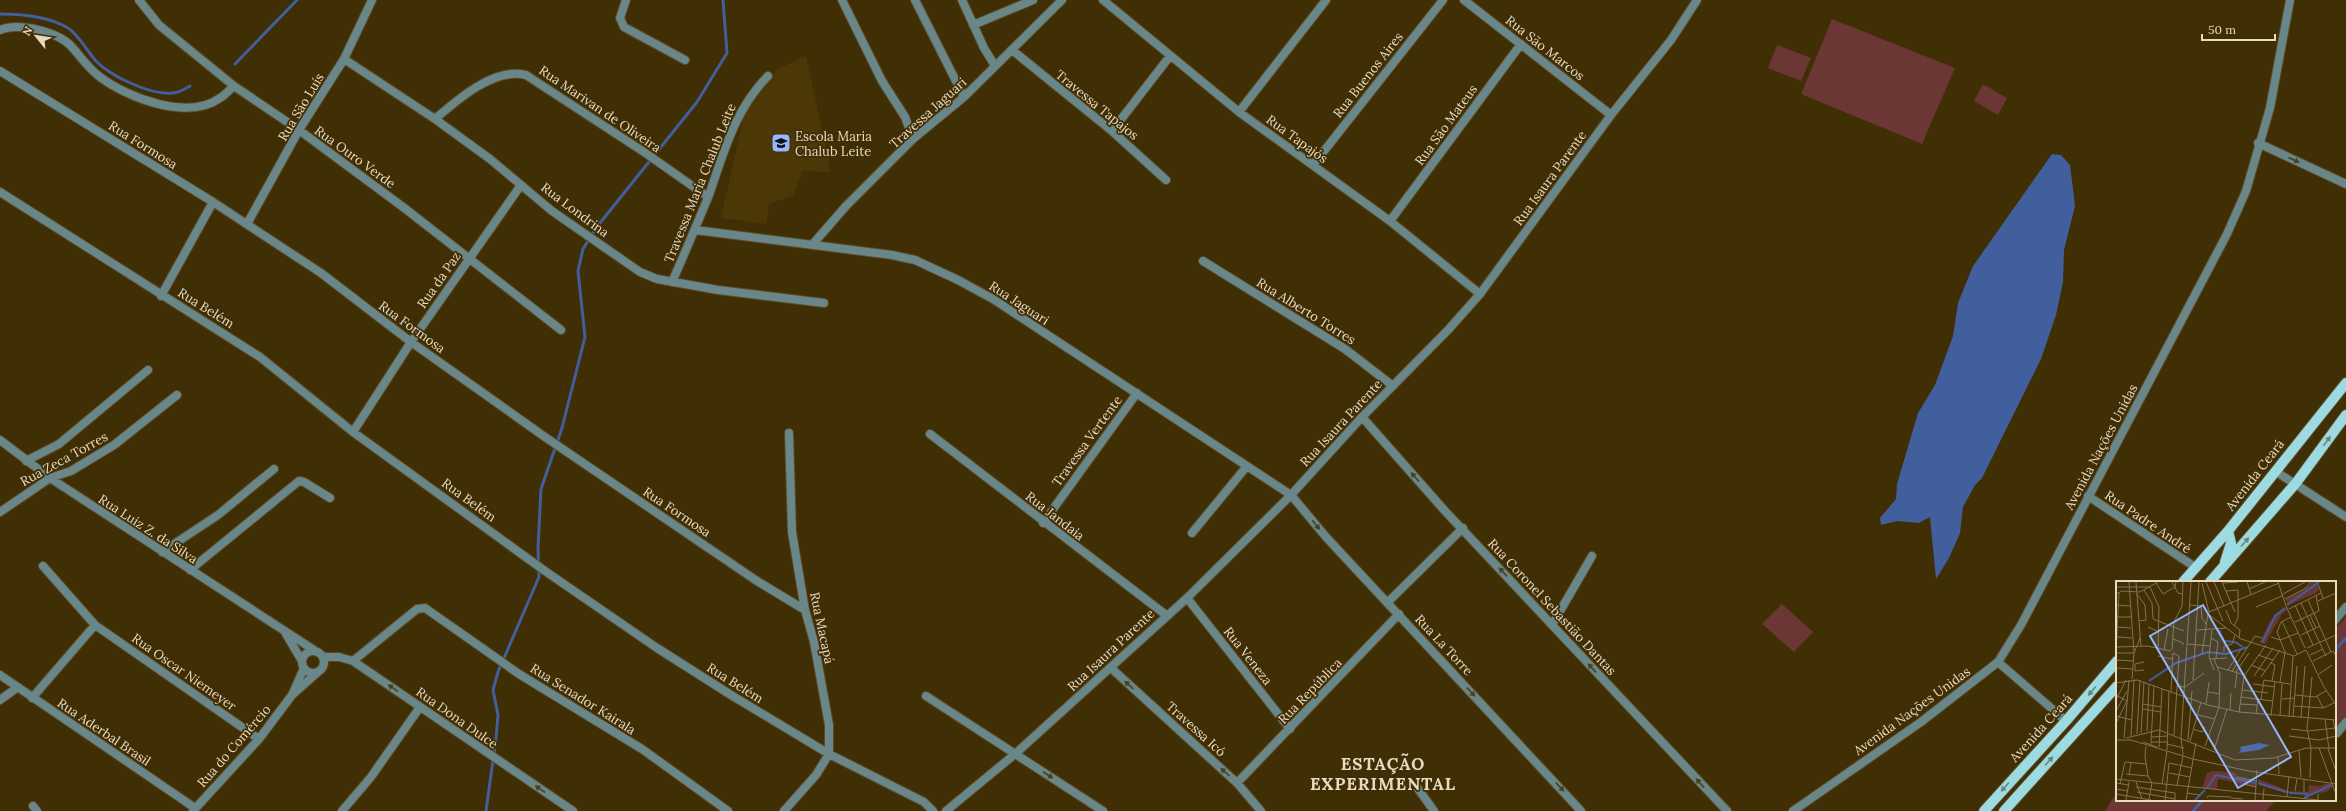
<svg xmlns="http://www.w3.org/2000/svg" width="2346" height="811" font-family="Lora,serif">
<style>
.built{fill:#4c3807}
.green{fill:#6a3734}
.water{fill:#425f9d}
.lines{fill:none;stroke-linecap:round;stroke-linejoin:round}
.stream{stroke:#425f9d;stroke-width:3}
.minor-casing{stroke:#5b4a23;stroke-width:10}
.tertiary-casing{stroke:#5b4a23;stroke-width:10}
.primary-casing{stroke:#5b4a23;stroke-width:12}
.minor{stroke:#698689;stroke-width:8}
.tertiary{stroke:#698689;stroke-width:8}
.primary{stroke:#9cdbe1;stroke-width:10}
.oneway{fill:#48401f}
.oneway2{fill:#6e8473}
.labels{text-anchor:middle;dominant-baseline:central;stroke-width:3.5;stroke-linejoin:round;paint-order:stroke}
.street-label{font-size:13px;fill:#e9dbc2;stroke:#402e05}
.poi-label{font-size:13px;fill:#e9dbc2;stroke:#402e05;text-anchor:start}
.district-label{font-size:17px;font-weight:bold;letter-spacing:1px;fill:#e9dbc2;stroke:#402e05}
.inset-river{fill:none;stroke:#425f9d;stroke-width:2}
.inset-road{fill:none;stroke:#847351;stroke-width:1}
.view{fill:#94b7fd;fill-opacity:0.15;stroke:#94b7fd;stroke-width:2}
.inset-edge{fill:none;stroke:#e9dbc2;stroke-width:2}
</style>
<rect width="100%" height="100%" fill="#402e05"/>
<path class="built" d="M806,56L831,172L802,171L794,195L769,204L766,224L721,218L744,115L778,69Z"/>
<path class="green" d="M1832,19L1955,68L1922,144L1801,94Z
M1777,45L1811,58L1801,81L1768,68Z
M1983,84L2007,98L1998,115L1974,101Z
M1782,604L1813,632L1794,652L1762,624Z
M2346,617V719L2335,732V629Z
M2117,791V800H2276L2266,811H2105Z"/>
<path class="water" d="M2052,154L2061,155L2070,165L2075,206L2064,250L2063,282L2056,315L2041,359L1982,478L1975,485L1963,507L1960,533L1949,558L1936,579L1930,517L1919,523L1897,521L1881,525L1880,518L1896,499L1897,484L1918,413L1935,385L1953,336L1958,303L1973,266Z"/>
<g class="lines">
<path class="stream" d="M0,14C23,14 48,16 68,28C79,35 87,51 96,61C110,76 152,96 173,93C178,93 185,89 190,86
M235,64L297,0
M2335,650L2346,638
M486,811L496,739L498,715L493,690L498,672L539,577L538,548L541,489L562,428L585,337L578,271L583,249L596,228L697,102L727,53L723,0
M2193,811L2203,800"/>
<defs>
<path id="minor" d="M139,0L159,25L234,86L299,130L403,207L561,330
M626,0L620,18L624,27L685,60
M842,0L882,81L905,117L913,139
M915,0L964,97
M962,0L984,48L995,66
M1103,0L1239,112L1390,221L1480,294
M1464,0L1611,115
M973,25L1033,0
M0,30C18,22 58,32 71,46C81,57 88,68 100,77C128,98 188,121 220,98C225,95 229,90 234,86
M1012,50L1112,131L1166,180
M344,59L435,119L490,159L552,211L640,272L657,279L718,290L824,303
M0,71L213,202L321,273L411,342L545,437L757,581L805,610
M1239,112L1326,0
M435,119C457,100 494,67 526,75L644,152L708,197
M1112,131L1170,56
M2258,143L2346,184
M1313,165L1443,0
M0,192L260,357L353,432L545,571L657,648L731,695L829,754L924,802L933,811
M1390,221L1521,44
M247,224L299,130L344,59L372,0
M695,230L892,255L915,260L958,280L993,299L1291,495L1326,537L1581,811
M812,245L846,206L913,139L964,97L1062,0
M1203,261L1345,349L1393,386
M672,282C685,253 697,224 709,195C724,152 735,109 768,76
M161,296L213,202
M1362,417L1445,511L1727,811
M353,432L411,342L521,185
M930,434L1166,615
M0,440L50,478L314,650
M26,461L59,444L148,370
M2275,471L2346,517
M2088,496L2195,567
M0,512L50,478L71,471L114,445L177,395
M1043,523L1137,393
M1192,533L1247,466
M162,552L218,515L274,469
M43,566L95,625L259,739
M190,570L299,481L304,482L330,498
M1187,598L1290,729
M1387,603L1463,528
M2335,620L2346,607
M1552,625L1592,556
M286,634L302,661
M302 662a11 11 0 1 1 22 0a11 11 0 1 1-22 0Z
M323,657H339L353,661L573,811
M353,661L417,609L425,608L519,674L642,749L728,811
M1998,662L2066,721
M1111,668L1237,783L1261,811
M0,675L195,808
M293,693L304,668
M926,696L1103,811
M32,698L95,625
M0,700L18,687
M2337,733L2346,722
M1237,783L1399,614
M1416,786L1434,811
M33,806L37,811
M193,811L259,739L292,695L319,671
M342,811L371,777L420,707
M784,811L816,775L829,754V725L814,642L805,610L792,532L789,433"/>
<path id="tertiary" d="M946,811L1015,754L1187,598L1291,495L1362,417L1448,330L1480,294L1611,115L1671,40L1697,0
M1793,811L1921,722L1998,662L2021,625L2227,234L2246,191L2270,108L2290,0"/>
<path id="primary" d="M2225,562L2231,543L2228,531
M2183,582L2228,531L2346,383
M2210,582L2296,483L2346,415
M1984,811L2066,721L2117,661
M2004,811L2117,686"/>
</defs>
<use href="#minor" class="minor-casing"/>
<use href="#tertiary" class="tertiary-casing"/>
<use href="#primary" class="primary-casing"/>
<use href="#minor" class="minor"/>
<use href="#tertiary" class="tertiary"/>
<use href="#primary" class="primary"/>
</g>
<defs><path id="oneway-solid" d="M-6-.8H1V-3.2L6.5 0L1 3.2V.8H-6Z"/></defs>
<g class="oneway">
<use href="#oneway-solid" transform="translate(2294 160) rotate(25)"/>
<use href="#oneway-solid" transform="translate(1415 477) rotate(-131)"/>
<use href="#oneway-solid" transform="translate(1316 525) rotate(51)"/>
<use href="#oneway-solid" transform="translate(1503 572) rotate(-133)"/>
<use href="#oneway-solid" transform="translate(1592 668) rotate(-133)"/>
<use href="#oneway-solid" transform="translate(1129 685) rotate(-138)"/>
<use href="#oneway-solid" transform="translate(393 688) rotate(-146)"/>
<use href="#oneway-solid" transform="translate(1471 692) rotate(47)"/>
<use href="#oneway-solid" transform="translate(1225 772) rotate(-138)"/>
<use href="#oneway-solid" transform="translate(1048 775) rotate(33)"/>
<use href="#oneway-solid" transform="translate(1700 783) rotate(-133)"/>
<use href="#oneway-solid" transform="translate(1560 787) rotate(47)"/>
<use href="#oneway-solid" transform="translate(540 789) rotate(-146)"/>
</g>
<g class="oneway2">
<use href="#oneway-solid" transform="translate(2327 441) rotate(-54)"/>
<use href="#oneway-solid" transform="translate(2245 542) rotate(-49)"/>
<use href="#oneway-solid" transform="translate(2092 691) rotate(130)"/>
<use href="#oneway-solid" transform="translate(2049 761) rotate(-48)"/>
<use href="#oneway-solid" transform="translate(2005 787) rotate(132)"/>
</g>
<defs>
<symbol id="school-square" viewBox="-11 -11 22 22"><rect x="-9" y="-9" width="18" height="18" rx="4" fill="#94b7fd" stroke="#402e05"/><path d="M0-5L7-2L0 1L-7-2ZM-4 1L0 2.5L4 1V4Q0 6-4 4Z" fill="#111"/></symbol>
</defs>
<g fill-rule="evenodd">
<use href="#school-square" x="770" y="132" width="22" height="22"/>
</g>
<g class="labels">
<g class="street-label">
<text transform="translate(1545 48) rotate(38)">Rua São Marcos</text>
<text transform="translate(1368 75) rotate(-52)">Rua Buenos Aires</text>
<text transform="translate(1097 105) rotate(39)">Travessa Tapajos</text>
<text transform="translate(301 107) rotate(-59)">Rua São Luís</text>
<text transform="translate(600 109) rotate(34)">Rua Marivan de Oliveira</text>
<text transform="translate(928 113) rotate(-42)">Travessa Jaguari</text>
<text transform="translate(1446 125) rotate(-54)">Rua São Mateus</text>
<text transform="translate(1297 139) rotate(36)">Rua Tapajós</text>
<text transform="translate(143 145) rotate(32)">Rua Formosa</text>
<text transform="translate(355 157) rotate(36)">Rua Ouro Verde</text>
<text transform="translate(1550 178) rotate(-54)">Rua Isaura Parente</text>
<text transform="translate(700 183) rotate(-68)">Travessa Maria Chalub Leite</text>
<text transform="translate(575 210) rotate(37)">Rua Londrina</text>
<text transform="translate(439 280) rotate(-55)">Rua da Paz</text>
<text transform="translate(1019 303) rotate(33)">Rua Jaguari</text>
<text transform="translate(206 308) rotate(32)">Rua Belém</text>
<text transform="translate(1306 311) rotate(32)">Rua Alberto Torres</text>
<text transform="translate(412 327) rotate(36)">Rua Formosa</text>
<text transform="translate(1341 423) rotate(-47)">Rua Isaura Parente</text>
<text transform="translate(1087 441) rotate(-54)">Travessa Vertente</text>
<text transform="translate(2101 447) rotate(-62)">Avenida Nações Unidas</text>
<text transform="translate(64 459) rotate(-29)">Rua Zeca Torres</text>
<text transform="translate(2255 475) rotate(-52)">Avenida Ceará</text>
<text transform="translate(469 500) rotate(36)">Rua Belém</text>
<text transform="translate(677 512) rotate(34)">Rua Formosa</text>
<text transform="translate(1055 516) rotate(38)">Rua Jandaia</text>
<text transform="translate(2148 522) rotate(34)">Rua Padre André</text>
<text transform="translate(148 529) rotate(33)">Rua Luiz Z. da Silva</text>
<text transform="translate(1552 607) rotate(47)">Rua Coronel Sebastião Dantas</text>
<text transform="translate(822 628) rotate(78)">Rua Macapá</text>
<text transform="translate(1444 645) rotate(47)">Rua La Torre</text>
<text transform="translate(1111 650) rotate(-43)">Rua Isaura Parente</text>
<text transform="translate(1248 656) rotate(52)">Rua Veneza</text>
<text transform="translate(184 672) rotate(35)">Rua Oscar Niemeyer</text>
<text transform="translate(735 683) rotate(32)">Rua Belém</text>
<text transform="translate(1310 691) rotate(-46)">Rua República</text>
<text transform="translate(583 699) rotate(32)">Rua Senador Kairala</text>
<text transform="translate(1912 711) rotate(-36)">Avenida Nações Unidas</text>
<text transform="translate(457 718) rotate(35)">Rua Dona Dulce</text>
<text transform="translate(2041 728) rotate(-48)">Avenida Ceará</text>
<text transform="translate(1196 729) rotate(42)">Travessa Icó</text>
<text transform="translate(104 732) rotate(34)">Rua Aderbal Brasil</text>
<text transform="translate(234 746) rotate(-49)">Rua do Comércio</text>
</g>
<g class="poi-label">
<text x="795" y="136">Escola Maria<tspan x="795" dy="15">Chalub Leite</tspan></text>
</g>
<g class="district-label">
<text x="1383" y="764">ESTAÇÃO<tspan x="1383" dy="20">EXPERIMENTAL</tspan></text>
</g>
</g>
<g transform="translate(2116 581)">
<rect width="220" height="220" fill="#402e05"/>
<path d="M197,1H205L201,2L203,8L200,12L172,24L170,18L192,6ZM170,26L171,29L166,33L149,63L144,61L154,40ZM97,190L118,191L121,196L140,201V206L102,198L101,208L86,207L91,192ZM142,198L171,209V212L142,204ZM209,203H215L217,206L210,211L196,213L189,217L187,213L172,212V210L192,211L193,204L203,205Z" fill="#6a3734"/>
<path d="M143,162L154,164L143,169L122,172L125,169L124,166Z" fill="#425f9d"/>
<path class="inset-river" d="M171,24L203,1M103,49L108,60L119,61L127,66M146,62L159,35L169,27M33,100L60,82L92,71L110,73L132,66M142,202L170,211M91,207L100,194L140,202M173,212L192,213M188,217L215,204M79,219L89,209"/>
<path class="inset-road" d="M13,1L18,72M20,1L25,66M56,1L62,12L67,13M90,1L107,40M98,1L108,25M106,1L119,31M131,1L135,13M162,1L170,25L189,67M40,2L47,13M86,2L93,31M107,2L122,1M202,3L207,17M0,6H34L43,26L42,67M133,8L149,1M28,9L36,22L37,38L68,50M110,10L122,9V37L118,45M0,13L6,10L24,11L42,1M21,13L29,24L30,39L23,40M47,13L59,6L60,1M167,13L189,1M169,18L190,7L195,1M192,19L215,71M202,20L220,12M185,22L210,75M0,24L14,25M74,24L85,25L86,37L90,43M179,24L197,64M140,26L166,15M173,28L205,12M110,29L115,42L124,49L123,57M93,31L163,2M92,33L125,58L178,75L190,69M194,34L200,47M0,36H15M166,40L181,73M179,41L203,30L200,14M1,46L15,47M32,46L43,51M81,49L110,47M96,49L93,76L98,89M185,54L204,45M1,56L16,57M155,56L164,59L182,52M95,57L102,61L100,77M57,58L67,62V64M72,63L94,65M0,66L31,65L55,70M191,67L220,54M48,69L52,48M56,69L58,41L66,25L67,1M190,69L208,106L220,124M0,70L3,11M108,71V65L116,63L119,54M0,72H18M57,72L63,75L58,154M86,73L92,32M142,74L157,79M194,74L207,68M42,75L56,78M94,78L111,77M0,79L18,80M197,80L217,70L220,75M155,82L159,84L156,100M135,84L150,90M101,86L129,94M0,87L17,88M28,89L19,90V83L28,81M112,89L125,68M116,90L139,55L146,57M120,91L133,72M203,93L216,84M138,95L157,67M145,96L164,69M16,98L18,72L24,57M77,99L83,1M164,101L169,71L161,51L165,41L175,36M0,102L21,99L92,124L123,131L220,139M137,103L159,106M61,105L69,106L88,92M119,107L121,92M126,109L152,112M55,111L57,72M92,111L104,113M0,114L11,120L0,142M179,114L199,116L210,110M201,115L207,127M125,116L157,120M145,118L148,99L174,103M166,118L178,117M0,119L10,99M27,123L45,126M90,123L93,101M124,123L141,124M178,125L207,127L218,122M27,128L45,131M114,129L115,112M0,130L11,110M123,131L128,95L150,64M140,133L142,118M82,134L99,138M0,135L16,139M155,135L159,101M164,135L166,102M173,136L177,75M177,136L181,85M185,137L189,85M209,138L213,168M217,139L220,153M77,148L86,151L89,146M175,148L192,150L219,147M31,150L33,103M25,152L28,101M21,153L24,99M15,155L18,98M173,155L203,159L220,155M36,156L51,155M8,157L13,99M10,157L43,149L119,179L158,177L190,167H220M0,159H15L77,178L133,190L220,203M72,159L76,110M74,160L85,121M27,161L41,166M36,161H51M35,163L38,105M51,163L68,167M30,165L29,175L32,195L36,202M89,165L103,126L104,93L98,78M43,166L46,108M203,167L220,213M212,168L220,190M51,169L53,110M98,169L111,128M183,169L185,196M67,174L65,157L75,1M162,176L163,193M53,192L74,196M10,193L32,195M13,194L15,182M121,196L141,200M194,197L195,167L191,148L196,96M0,198L202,219V213M20,201L26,218M0,202L13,204M4,203L9,181L30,183M46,203L51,170M127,203L140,206M61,204L67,175M20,206L59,212V219M0,208L12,210M179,210L181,198M21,211L59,218M188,211V198M71,212L84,214M0,213L35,219M171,216L173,195M91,217L92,215L115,216M115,217L127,218M33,218L36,202M10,219L13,201M49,219L53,182L76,187M70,219L80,162M139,219L141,189M147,219L148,207"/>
<path class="view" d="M87,24L175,176L122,207L34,55Z"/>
<rect width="220" height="220" class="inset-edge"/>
</g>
<g transform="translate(36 36) rotate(300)" stroke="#402e05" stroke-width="3" paint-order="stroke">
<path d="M0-3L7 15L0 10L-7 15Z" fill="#e9dbc2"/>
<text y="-6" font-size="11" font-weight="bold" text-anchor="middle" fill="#e9dbc2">N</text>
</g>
<path d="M2202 34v6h73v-6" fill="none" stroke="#e9dbc2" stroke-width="2"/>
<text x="2208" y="34" font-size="12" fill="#e9dbc2" stroke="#402e05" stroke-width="3" paint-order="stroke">50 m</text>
</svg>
